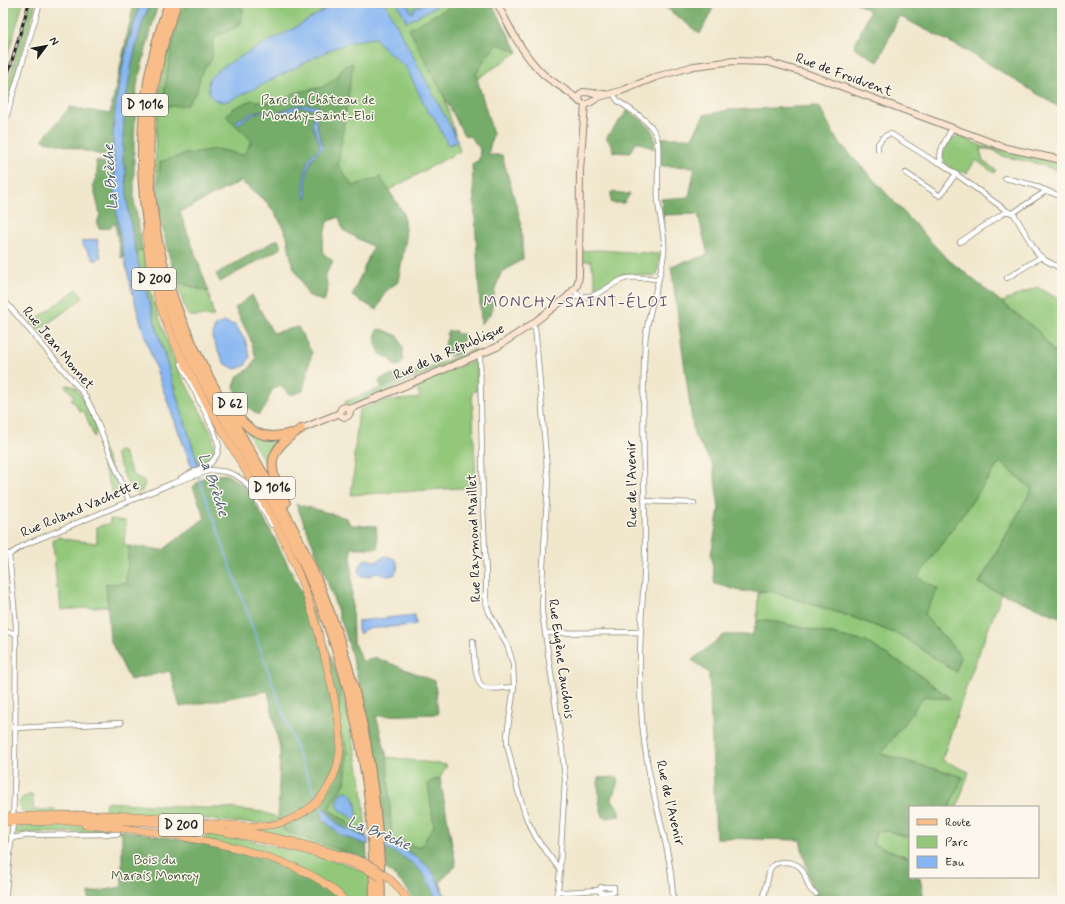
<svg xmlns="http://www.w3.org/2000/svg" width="1065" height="904" font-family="Mynerve,sans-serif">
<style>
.green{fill:#93c87a;stroke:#58724b}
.forest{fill:#76ac6a;stroke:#496443}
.water{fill:#87b6f2;stroke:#526987}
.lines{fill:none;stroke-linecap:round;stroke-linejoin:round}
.stream{stroke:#87b6f2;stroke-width:1.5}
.street-casing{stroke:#868274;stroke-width:6}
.secondary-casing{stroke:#868274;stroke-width:8}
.primary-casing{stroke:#868274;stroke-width:8}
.highway-casing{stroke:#868274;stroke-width:10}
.street{stroke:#fff;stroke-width:4.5}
.secondary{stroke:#fce5d0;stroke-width:6}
.primary{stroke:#f8bd89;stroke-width:7}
.highway{stroke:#f8bd89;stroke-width:8}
.rail-casing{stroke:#1c1c1c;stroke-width:3}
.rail{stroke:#fbf7ec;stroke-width:1.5;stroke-dasharray:4.5;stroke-linecap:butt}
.primary-bridge-casing{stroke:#868274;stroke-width:8;stroke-linecap:butt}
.primary-bridge{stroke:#f8bd89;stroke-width:7}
.labels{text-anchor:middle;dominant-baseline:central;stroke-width:3;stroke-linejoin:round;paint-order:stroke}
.shield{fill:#fbf7ec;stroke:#5f5e5a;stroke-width:1}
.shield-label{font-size:13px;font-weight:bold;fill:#1c1c1c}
.street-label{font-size:14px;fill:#1c1c1c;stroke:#fbf7ec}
.park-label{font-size:14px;fill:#46583d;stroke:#fbf7ec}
.water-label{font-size:15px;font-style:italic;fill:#475a72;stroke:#fbf7ec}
.quarter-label{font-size:16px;letter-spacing:1px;fill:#5d4d64;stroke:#fbf7ec}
</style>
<rect width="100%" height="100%" fill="#fbf7ec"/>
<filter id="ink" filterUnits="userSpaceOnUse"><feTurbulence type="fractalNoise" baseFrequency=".025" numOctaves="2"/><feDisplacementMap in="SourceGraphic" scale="8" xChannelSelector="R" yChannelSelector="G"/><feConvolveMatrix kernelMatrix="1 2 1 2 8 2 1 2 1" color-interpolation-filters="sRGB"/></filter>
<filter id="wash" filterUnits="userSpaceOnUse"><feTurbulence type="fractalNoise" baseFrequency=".012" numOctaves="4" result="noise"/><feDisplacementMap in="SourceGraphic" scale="16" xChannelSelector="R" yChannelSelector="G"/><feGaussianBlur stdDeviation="0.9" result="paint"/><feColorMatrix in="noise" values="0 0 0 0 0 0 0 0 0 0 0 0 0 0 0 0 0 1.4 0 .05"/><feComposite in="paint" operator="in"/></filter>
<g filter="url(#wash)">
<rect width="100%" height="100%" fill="#f1e7cd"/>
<path class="green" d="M9,3H23L3,71L4,39H3V22Z
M31,3H36L3,119V100Z
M183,3H491L518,52L445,100L460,151L358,207L287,236L281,223L268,203L241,181L161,220C149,147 156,72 183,3Z
M958,135L982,146L1062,163V173L1043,165L1002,156L994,150L988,149H980L983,161L996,170L994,173L976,160L966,174L963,171L960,174L946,164L943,157L944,152L950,140Z
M143,250L151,294L176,365L213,436L214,447L213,454L199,467L175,391L139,267L135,253Z
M598,250L660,254L657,275L655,276L623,274L597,291L591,261H582L581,251Z
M177,282L208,292L214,316H189L185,309Z
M1037,287L1062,301V350L1053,351L1038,331L1002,302Z
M77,289L83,298L39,330H37L31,323Z
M475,349L474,353L350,406L347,405L345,402L359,396L369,393Z
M470,362H474L477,364V391H473L472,394L476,487L351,495L355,464L354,457L359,410L385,401L420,398L416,385Z
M68,385L75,387L86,403L97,429L94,437L84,411L80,412L76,405L71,399L74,396L65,386Z
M247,432L259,439L277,440L269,470Z
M97,444H101L120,489L113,493L102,464L105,463Z
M118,451L123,452L133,475L143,480L145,484L142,491L137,493L130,488L127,483L115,453Z
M1000,462L1032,489L979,583L1002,593L969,679L942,760L969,772L957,807H949L963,777L881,754L924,696L950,698L911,669L866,642L822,632L767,620L757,621L758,592L770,591L852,617L902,636L956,672L960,655L924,615L918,577Z
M110,519L126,521L124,545L129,546L126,583L106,584L108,606L61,610L59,589H57L53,540L59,537L70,540L97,543V527L110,523Z
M341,687C353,737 364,783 366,835L328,809L345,783L337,723Z
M387,757L447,765L440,778L428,783L434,826L420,848L391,839Z
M32,794L34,810L55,809V812L105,810L106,802L201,808H226L263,812L274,816L280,821C248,827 217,819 186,817C135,815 85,815 34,814L22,811L19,803L22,798Z
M283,824L285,831L347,852L345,854L245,828Z
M22,825C39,827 55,825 72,826C89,826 106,828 122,830L123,833H120L117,830H115L114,832L24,833L17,835L15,832L16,828Z
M876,831H888L910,838V858L873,844Z
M207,833L244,839L341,862L371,875V901H348L203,839Z"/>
<path class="forest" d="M136,3H141C109,85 108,172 124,257L121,258L115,223C110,229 107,229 99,228L97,224L100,214L93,185L97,174L96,161L110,164V157L42,140L70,107L110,114L133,8Z
M150,3H158L137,84L134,140V200L143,250L135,253L128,211L125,165L123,164C121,117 131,47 150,3Z
M186,3H240L243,11L241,23C232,31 221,32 213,40L212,59L205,67L200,77L197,91L187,105L162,107C167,72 172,36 186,3Z
M457,3H491L518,52L498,44L485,58L476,75L493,134L488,155H502L521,222L523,259L501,273L495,289L491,313L481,324L472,164L479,160L480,149L471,137L464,135L409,29Z
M660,3H717L715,4L700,34Z
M856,3H1062V109L971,53L899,16L878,62L854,47L870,11Z
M353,63L338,165L353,186L380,177L403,212L406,238L398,282L385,292L377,310L352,296L373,247L343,230L339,217L327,222L322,245L323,253L333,261L325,276L328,287L324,302L308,295L292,264L287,236L281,223L268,203L241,181L180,212L209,292L177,282C167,250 158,217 156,183H159L160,162L189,153L217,149L243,155L252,141L226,116L232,109L252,100L276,104L294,93L322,87L336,79L343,67Z
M819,106L837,140L945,257L1038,331L1053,351L1062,350V382L1059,387L1062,391V618L979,584L1032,489L1000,462L918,577L938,589L924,615L960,655L956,672L902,636L852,617L770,591H740L715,584L711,555L719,509L713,465L694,435L671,266L708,255L698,214L663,215L661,199L689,197L695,167L661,166V138H692L704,115L729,110Z
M628,110C642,120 659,129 654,149L637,141L630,153L613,152L612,145L606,138Z
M611,192L630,194L624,203H611Z
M278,239L281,248L220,282L216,274Z
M252,295L273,333L298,327L312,353L303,391L290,395L280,385L272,390L265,408L258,415L242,402L234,387L238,376L250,368L256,358L250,338L235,308Z
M378,329L384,330L398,336L403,348V361L400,365L395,366L390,358L381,355C376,346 373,338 378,329Z
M448,331H456V334H464L462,348L458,354L450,356L444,347L448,335H446Z
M417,371L420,372L383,388L379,383L380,379C391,374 406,374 417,371Z
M226,474L246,487L274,537L325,640L341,687L337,723L348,751L345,783L328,809L366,835L367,859L284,831L283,824L278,818L280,750L268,691L180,707L170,671L130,680L110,640L106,584L126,583L129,546L163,550L205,518L193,487L204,477Z
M296,504L347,518L350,525L376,526L378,548H351L353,642L363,662L374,657L435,681L438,714L376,716L387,757L392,839L420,848L434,826L428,783L440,778L456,866L440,882L446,901H414C408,888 398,878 387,870L376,756L368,716L346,635L322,566Z
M767,620L822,632L866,642L911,669L951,699L924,696L881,754L963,777L949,807H910V838L888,831H876L873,844L910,858V877H920L924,899L930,901H815L800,840L716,838L709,673L692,660L724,635H752L757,621Z
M618,777C618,786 614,791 612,800L620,810V816L606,818L603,817L599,802L598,778Z
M122,830L200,843L287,866L331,890L341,901H89V893L122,887Z"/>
<path class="water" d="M141,3H150C131,47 121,117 123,164L125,165L128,211L139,267L175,391L199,467L193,470C162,387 128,302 117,214C114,197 116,180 114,163C110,125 119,78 129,41C133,28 136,15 141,3Z
M336,3H385L458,141L449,145L447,143L434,117L428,112L406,67L387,51L375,38C345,40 321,54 295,68C274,79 252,89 231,100C214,105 206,96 209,79L218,70L245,54L293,29Z
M397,3H408L411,13L414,11L413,9L425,3H442L407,22Z
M301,105C309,105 317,104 322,110L316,119V124L323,147C320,152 315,154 312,159C306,170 305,186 307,198H304C303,188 304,166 310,157C313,153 319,151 320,145L312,124L314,116L319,110L301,107L278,116C275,115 272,113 269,113C258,110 247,118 238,124L236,121L252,113L263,110L278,113L294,106Z
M97,239L101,257L95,261L81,242Z
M224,322L235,325L245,340L250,357L245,366L235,369L224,363L218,351L212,337L215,326Z
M386,556C398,558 401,566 394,575L388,576L376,573C369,576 367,579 359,574C359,568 360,562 366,559C382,563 373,562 386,556Z
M415,615L416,625L365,629L360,634L358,630V621Z
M347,791C357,796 356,807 357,816L354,819L341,811L337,804L341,793Z
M324,808L340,826L368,838V845L340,835L322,819Z
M384,842C404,848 425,859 436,877C440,884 442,893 445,901H437C430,880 419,865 399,855C394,852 390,850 384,849Z"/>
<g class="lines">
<path class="stream" d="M198,476L300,759L317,798
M319,803L324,814"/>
</g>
</g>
<g filter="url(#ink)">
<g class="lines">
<defs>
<path id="street" d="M614,93L615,97L618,101C633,112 655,122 658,142C659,161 657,181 658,200C659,218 666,235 664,253C660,284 647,312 645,343C641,412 645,482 645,551C644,592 639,633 640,674C640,708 643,743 650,777C659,820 672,856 673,901
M3,128L40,3
M952,128C947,139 936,152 942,164L1007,211L1014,214L1037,253L1045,260L1062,269
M878,149V144C881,139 885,134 891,134L934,161L941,163
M906,173L940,196L955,175
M1005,178L1033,185L1062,197
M1013,213L1046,191
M960,242L1007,211
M1007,278L1041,257
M574,290L579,296C597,300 609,284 624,279C634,275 648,279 659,279
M3,299L84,394L92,409L129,501
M564,299L582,296
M532,324L535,328L536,337L548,481L542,584V612L562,749L565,780L559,883L555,901
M480,354L483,507L486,574V602L489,612L508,647L513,664L514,687L507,735V744L518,791L527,820L537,839L560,870
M181,363L214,431L219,446L217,455L211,463L181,478
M644,501L694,503
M3,550L9,555
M9,555L24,545L173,483L211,470L227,472L235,475L244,481L253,493L272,525
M3,632L16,633
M545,633L641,632
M473,641C474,652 474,685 485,688C491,690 507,687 514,687
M15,728L121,723
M12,838L30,835L118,834
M558,891L566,892L599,890L601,893L614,892V887H601L599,890
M5,901L13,822L15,763L16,625L9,555
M763,901L770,869C773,864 778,862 784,862C813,863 800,886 816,894"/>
<path id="secondary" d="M497,3C510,28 522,54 543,74C554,84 569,90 580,102
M580,102L579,96L583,92L604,94
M585,104H588L599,97L621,91L656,77L694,66L734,61L768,62L808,74L1006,148L1062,160
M340 412a5 5 0 1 1 10 0a5 5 0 1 1-10 0Z
M350,409L497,347L532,324L566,298L577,286L579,276L580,170L585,104
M301,429L340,413"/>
<path id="primary" d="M146,232C148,266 158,305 172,337C182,359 194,381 206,403C234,451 264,499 288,549C308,592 320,634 330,680C340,720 350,763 321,797C311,809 298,817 284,822C261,830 224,824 199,823
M3,817C69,815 137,812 202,823
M3,822C50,822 98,819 146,822C216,827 286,843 353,864
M85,825C153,830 300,848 345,901
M230,828L295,842L355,859
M402,892L408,901"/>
<path id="highway" d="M169,3C127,117 134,246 189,355C226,428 274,496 307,572C341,651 363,734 371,820C373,847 374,874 374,901
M177,3C135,111 142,237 191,341C227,419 278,489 312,568C360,675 380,785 381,901
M230,405C246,430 261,442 291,433
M286,503C268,468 264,452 301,429"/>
</defs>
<use href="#street" class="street-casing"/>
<use href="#secondary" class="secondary-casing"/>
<use href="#primary" class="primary-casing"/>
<use href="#highway" class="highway-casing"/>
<use href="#street" class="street"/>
<use href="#secondary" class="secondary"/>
<use href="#primary" class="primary"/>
<use href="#highway" class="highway"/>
<defs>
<path id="rail" d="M3,91L29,3"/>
</defs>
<use href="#rail" class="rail-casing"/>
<use href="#rail" class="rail"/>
<defs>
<path id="primary-bridge" d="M355,859C374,865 389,876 402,892
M353,864L366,869L380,877"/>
</defs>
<use href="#primary-bridge" class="primary-bridge-casing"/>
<use href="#primary-bridge" class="primary-bridge"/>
</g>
</g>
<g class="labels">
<g class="shield">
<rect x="122" y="94" width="46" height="22" rx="3"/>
<rect x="132" y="268" width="44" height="22" rx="3"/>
<rect x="213" y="393" width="34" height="22" rx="3"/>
<rect x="249" y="477" width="46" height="22" rx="3"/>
<rect x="159" y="814" width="44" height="22" rx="3"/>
</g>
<g class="shield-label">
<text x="145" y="105">D 1016</text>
<text x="154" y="279">D 200</text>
<text x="230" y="404">D 62</text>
<text x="272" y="488">D 1016</text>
<text x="181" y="825">D 200</text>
</g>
<g class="street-label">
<text transform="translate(844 75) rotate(20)">Rue de Froidvent</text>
<text transform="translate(58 348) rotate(50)">Rue Jean Monnet</text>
<text transform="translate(449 352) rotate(-24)">Rue de la République</text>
<text transform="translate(632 484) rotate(-91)">Rue de l'Avenir</text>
<text transform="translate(80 509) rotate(-23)">Rue Roland Vachette</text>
<text transform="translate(474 538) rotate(-92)">Rue Raymond Maillet</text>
<text transform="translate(561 659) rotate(82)">Rue Eugène Cauchois</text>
<text transform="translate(670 803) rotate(77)">Rue de l'Avenir</text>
</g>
<g class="park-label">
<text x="318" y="100">Parc du Château de<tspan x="318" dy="16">Monchy-Saint-Eloi</tspan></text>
<text x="155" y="860">Bois du<tspan x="155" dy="16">Marais Monroy</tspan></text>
</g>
<g class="water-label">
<text transform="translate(111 177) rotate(-94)">La Brèche</text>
<text transform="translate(213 485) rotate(71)">La Brèche</text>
<text transform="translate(379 834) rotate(22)">La Brèche</text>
</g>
<g class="quarter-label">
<text x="576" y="302">MONCHY-SAINT-ÉLOI</text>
</g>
</g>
<rect width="1065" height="904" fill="none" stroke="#fbf7ec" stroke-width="16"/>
<rect x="909" y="806" width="130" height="72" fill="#fbf7ec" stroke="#a29f99"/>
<rect x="917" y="819" width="20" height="6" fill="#f8bd89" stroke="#a29f99"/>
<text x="945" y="826" font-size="12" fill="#1c1c1c">Route</text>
<rect x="917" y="836" width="20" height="12" fill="#93c87a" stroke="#a29f99"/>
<text x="945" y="846" font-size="12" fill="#1c1c1c">Parc</text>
<rect x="917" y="856" width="20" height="12" fill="#87b6f2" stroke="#a29f99"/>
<text x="945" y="866" font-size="12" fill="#1c1c1c">Eau</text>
<g transform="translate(46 46) rotate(58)" stroke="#fbf7ec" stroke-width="3" paint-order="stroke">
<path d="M0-3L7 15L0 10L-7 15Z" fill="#1c1c1c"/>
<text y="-6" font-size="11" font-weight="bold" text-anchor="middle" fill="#1c1c1c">N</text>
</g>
</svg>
